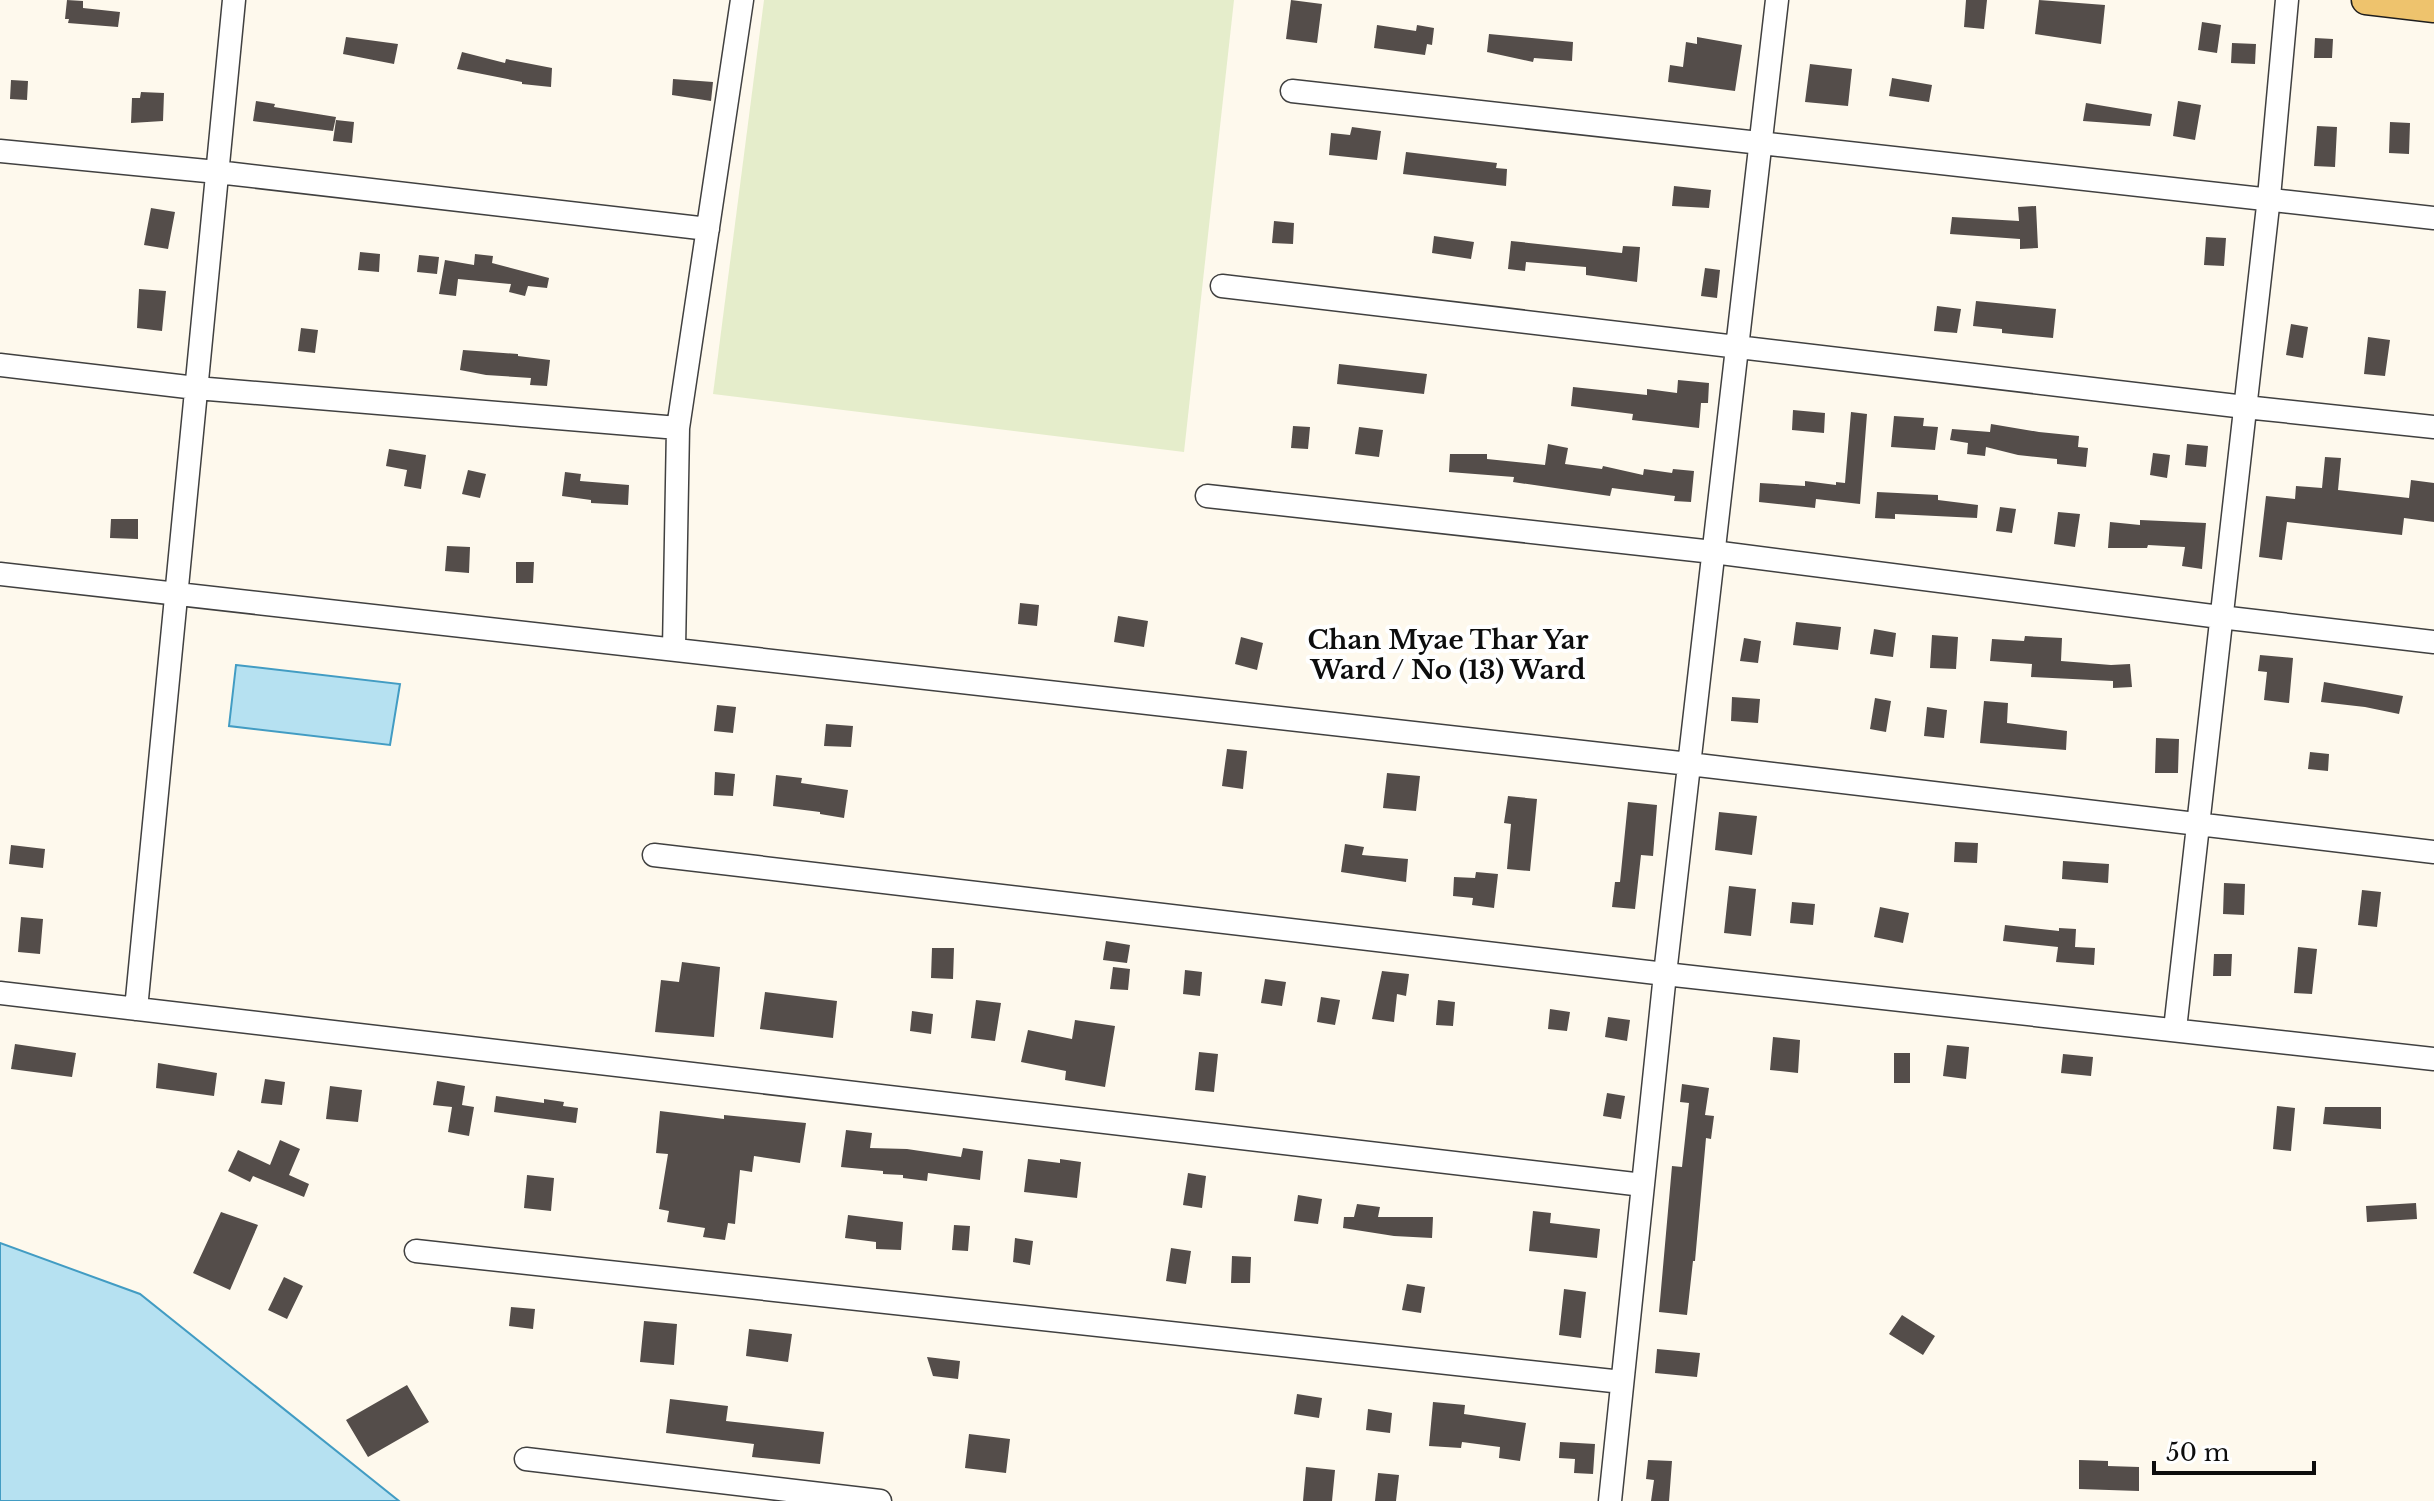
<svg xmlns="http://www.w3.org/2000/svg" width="2434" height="1501" font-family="'Libre Baskerville',serif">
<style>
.pitch{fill:#e5edcb}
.water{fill:#b6e1f1;stroke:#429cc3;stroke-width:2}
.building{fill:#544d4a}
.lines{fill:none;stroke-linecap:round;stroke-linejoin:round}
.minor-casing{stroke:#404040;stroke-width:25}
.major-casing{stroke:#1e1e1e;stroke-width:31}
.minor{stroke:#fff;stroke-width:22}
.major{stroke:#eec36d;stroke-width:28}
.labels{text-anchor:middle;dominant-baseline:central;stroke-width:8;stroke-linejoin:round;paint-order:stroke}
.quarter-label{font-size:26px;font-weight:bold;fill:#0d0d0d;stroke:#fff}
</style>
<rect width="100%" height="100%" fill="#fef9ed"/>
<path class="pitch" d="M764,0H1234L1184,452L713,394Z"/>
<path class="water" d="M236,665L400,684L390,745L229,726Z
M0,1243L140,1294L399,1501H0Z"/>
<path class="building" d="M67,0L83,1V8L120,12L118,27L68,23L69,19H65Z
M1291,0L1322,4L1317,43L1286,39Z
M1966,0H1987L1984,29L1964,27Z
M2039,0L2105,5L2101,44L2035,34Z
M2202,22L2221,25L2217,53L2198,50Z
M1377,25L1416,31L1417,25L1434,28L1432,45L1427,44L1425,55L1374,48Z
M1489,34L1573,42L1572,61L1534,58L1533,62L1487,52Z
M346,37L398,44L394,64L343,54Z
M1697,37L1742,45L1735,91L1668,82L1670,65L1683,67L1686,42L1697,44Z
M2315,38L2333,39L2332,58H2314Z
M2232,43L2256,44L2255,64L2231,63Z
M462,52L505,63L506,59L552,68L551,87L522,84V82L457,69Z
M1810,64L1852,69L1848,106L1805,102Z
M1892,78L1932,85L1929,102L1889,96Z
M673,79L713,82L711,101L672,95Z
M11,80L28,81L27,100L10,99Z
M141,92L164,93L163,121L131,123L132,98H140Z
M256,101L275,104L274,107L336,117L333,131L253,121Z
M2178,101L2201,105L2195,140L2173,136Z
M2086,103L2152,114L2150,126L2083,121Z
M336,120L354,122L352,143L333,141Z
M2390,122L2410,123L2409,154L2389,153Z
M2317,126L2337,127L2335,167L2314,166Z
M1352,127L1381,131L1377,160L1329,155L1331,133L1350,135Z
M1406,152L1497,163L1496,168L1507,169L1506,186L1403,174Z
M1674,186L1711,190L1709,208L1672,206Z
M2036,206L2038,248L2020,249V239L1950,234L1952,217L2019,221L2018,207Z
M151,208L175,212L168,249L144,245Z
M1274,221L1294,223L1293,244L1272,243Z
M1434,236L1474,242L1471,259L1432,253Z
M2206,237L2226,238L2224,266L2204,265Z
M1511,241L1622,253L1623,246L1640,247L1637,282L1586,275V267L1526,262L1525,271L1508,269Z
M360,252L380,254L379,272L358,270Z
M475,254L493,256L492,263L549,278L547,288L528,286L525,296L509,292L511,284L458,279L456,296L439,294L445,260L474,265Z
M419,255L439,257L437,274L417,272Z
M1705,268L1720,270L1717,298L1701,296Z
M139,289L166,291L162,331L137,328Z
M1976,301L2056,309L2053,338L2002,333V329L1973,326Z
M1937,306L1961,309L1957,333L1934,331Z
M2291,324L2308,327L2303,358L2286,355Z
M301,328L318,330L315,353L298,351Z
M2368,337L2390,340L2385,376L2364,374Z
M463,350L518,354V356L550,360L547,386L530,385L531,378L486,375L460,370Z
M1339,364L1427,374L1424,394L1337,384Z
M1678,380L1709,383L1708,403H1701L1699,428L1632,420L1633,414L1571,406L1573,387L1647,395V389L1677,393Z
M1793,410L1825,413L1824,433L1792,430Z
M1851,412L1867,414L1860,504L1816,499L1815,508L1759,502L1760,483L1805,486V481L1836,485V482L1845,483Z
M1894,416L1924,418L1923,426L1938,427L1935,450L1891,447Z
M1991,424L2039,432L2079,436L2078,447L2088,448L2086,467L2057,464V459L2018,455L1986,447L1985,456L1967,454L1968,443L1950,440L1952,429L1990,432Z
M1293,426L1310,427L1308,449L1291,448Z
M1359,427L1383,430L1379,457L1355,454Z
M1548,444L1568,448L1565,464L1602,469L1603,466L1643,475L1644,469L1672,473L1673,469L1694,471L1691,502L1674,501L1675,496L1612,488L1610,496L1513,482L1514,477L1449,472L1450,454H1487V459L1545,465Z
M2187,444L2208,446L2206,467L2185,465Z
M389,449L426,455L421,489L404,486L407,470L386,466Z
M2153,453L2170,455L2167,478L2150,475Z
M2325,457L2341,458L2338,490L2409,498L2411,480L2434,483V522L2404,518L2402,535L2287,522L2282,560L2259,557L2266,496L2295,499L2296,486L2322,488Z
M468,470L486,474L480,498L462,494Z
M565,472L581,474L580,481L629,485L628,505L591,503V500L562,496Z
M1877,492L1938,495V500L1978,505L1977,518L1895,514V519L1875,518Z
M2000,507L2016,509L2012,533L1996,531Z
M2058,512L2080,514L2075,547L2054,544Z
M111,519H138V539L110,538Z
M2140,520L2206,523L2202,569L2182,566L2185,547L2148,545L2147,548H2108L2110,522L2140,525Z
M447,546L470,547L469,573L445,571Z
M516,562H534L533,583H516Z
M1020,603L1039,605L1037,626L1018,624Z
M1118,616L1148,621L1144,647L1114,642Z
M1796,622L1841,627L1838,650L1793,645Z
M1874,629L1896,633L1893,657L1870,654Z
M1932,635L1958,637L1956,669L1930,668Z
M2025,636L2062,638L2061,661L2111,665L2130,664L2132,687L2113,688V681L2031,677L2032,664L1990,661L1992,639L2024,641Z
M1241,637L1263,643L1257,670L1235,664Z
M1744,638L1761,641L1758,663L1740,661Z
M2260,655L2293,658L2289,703L2264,700L2267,672L2258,671Z
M2324,682L2403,696L2399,714L2365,707L2321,702Z
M1732,697L1760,699L1758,723L1731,721Z
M1875,698L1891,701L1886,732L1870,729Z
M1984,701L2008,703L2007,723L2067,731L2066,750L1980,743Z
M717,705L736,707L733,733L714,731Z
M1927,707L1947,710L1944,738L1924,736Z
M826,724L853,726L851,747L824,746Z
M2156,738L2179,739L2178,773H2155Z
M1227,749L1247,751L1243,789L1222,786Z
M2310,752L2329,754L2328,771L2308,769Z
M715,772L735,774L733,796L714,795Z
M1387,773L1420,776L1416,811L1383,808Z
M776,775L802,778L801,783L848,790L844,818L820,814V812L773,806Z
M1508,796L1537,799L1530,871L1507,869L1511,824L1504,823Z
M1628,802L1657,805L1653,856L1641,855L1635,909L1612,907L1615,882H1620Z
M1719,812L1757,816L1752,855L1715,850Z
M1955,842L1978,843L1977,863L1954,862Z
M1345,844L1364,847L1362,855L1408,859L1406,882L1341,872Z
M11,845L45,849L43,868L9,864Z
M2063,861L2109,864L2108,883L2062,879Z
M1476,872L1498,874L1494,908L1472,905L1473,898L1453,896L1454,877L1475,878Z
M2224,883L2245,884L2244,915L2223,914Z
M1729,886L1756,889L1751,936L1724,933Z
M2362,890L2381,892L2377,927L2358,925Z
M1792,902L1815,904L1813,925L1790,923Z
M1880,907L1909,913L1903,943L1874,937Z
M21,917L43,919L40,954L18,952Z
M2005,925L2059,931V928L2076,929L2075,947L2095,948L2094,965L2056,962L2058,947L2003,941Z
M1106,941L1130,945L1127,963L1103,960Z
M2298,947L2317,949L2312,994L2294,993Z
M932,948H954L953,979L931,978Z
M2214,954H2232L2231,976H2213Z
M682,962L720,967L714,1037L655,1032L661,980L679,982Z
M1113,967L1130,969L1128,990L1110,989Z
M1185,970L1202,972L1200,996L1183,994Z
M1382,971L1409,974L1406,996L1397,994L1394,1022L1372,1019Z
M1265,979L1286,982L1282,1006L1261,1003Z
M765,992L837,1001L833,1038L760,1029Z
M1321,997L1340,1000L1335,1025L1317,1022Z
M976,1000L1001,1003L995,1041L971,1038Z
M1438,1000L1455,1002L1453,1026L1436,1025Z
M1550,1009L1570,1012L1567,1031L1548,1029Z
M912,1011L933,1014L931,1034L910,1031Z
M1608,1017L1630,1020L1627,1041L1605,1037Z
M1075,1020L1115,1026L1105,1087L1065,1080L1066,1071L1021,1062L1028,1030L1072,1039Z
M1773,1037L1800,1040L1798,1073L1770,1070Z
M15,1044L76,1053L72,1077L11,1069Z
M1947,1045L1969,1047L1966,1079L1943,1076Z
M1199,1052L1218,1054L1214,1092L1195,1090Z
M1894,1053H1910V1083H1894Z
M2063,1054L2093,1057L2091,1076L2061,1073Z
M158,1063L217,1073L214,1096L156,1088Z
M265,1079L285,1082L282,1105L261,1103Z
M437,1081L465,1086L462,1105L474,1107L469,1136L448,1132L452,1107L433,1105Z
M1682,1084L1709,1088L1705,1115L1714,1116L1711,1139L1706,1138L1695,1261H1693L1687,1315L1659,1312L1672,1166L1682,1167L1689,1103L1680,1102Z
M330,1086L362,1090L358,1122L326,1119Z
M1607,1093L1625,1096L1621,1119L1603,1116Z
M496,1096L544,1103V1099L564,1102L563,1106L578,1108L576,1123L494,1112Z
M2277,1106L2295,1108L2291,1151L2273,1149Z
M2325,1107H2381V1129L2323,1124Z
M660,1111L724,1119V1115L806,1123L800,1163L754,1156L752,1172L740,1170L735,1224L728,1223L725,1240L703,1237L705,1228L667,1222L669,1211L659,1209L668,1154L656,1153Z
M846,1130L872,1133L870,1148L907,1149L961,1157L963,1148L983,1151L980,1180L928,1173L927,1181L903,1178V1175L883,1174V1171L841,1167Z
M280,1140L300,1149L289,1175L309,1184L304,1197L253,1176L250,1182L228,1171L238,1150L270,1165Z
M1028,1159L1060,1163V1159L1081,1162L1077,1198L1024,1192Z
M1188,1173L1206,1176L1202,1208L1183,1205Z
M527,1175L554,1178L551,1211L524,1208Z
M1298,1195L1322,1199L1318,1224L1294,1221Z
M2416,1203L2417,1219L2367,1222L2366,1206Z
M1357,1204L1380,1207L1378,1217H1433L1432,1238L1394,1236L1343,1228L1344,1217H1354Z
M1533,1211L1551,1213L1550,1223L1600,1229L1597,1258L1529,1251Z
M221,1212L258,1225L230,1290L193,1273Z
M848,1215L903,1222L901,1250L876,1249V1242L845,1238Z
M954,1225L970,1226L968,1251L952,1250Z
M1015,1238L1033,1241L1030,1265L1013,1262Z
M1171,1248L1191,1251L1186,1284L1166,1281Z
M1232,1256L1251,1257L1250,1283H1231Z
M284,1277L303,1286L287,1319L268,1310Z
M1407,1284L1425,1287L1421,1313L1402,1310Z
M1564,1289L1586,1292L1581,1338L1559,1335Z
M511,1307L535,1309L533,1329L509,1326Z
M1902,1315L1935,1336L1923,1355L1889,1334Z
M644,1321L677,1324L674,1365L640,1362Z
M749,1329L792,1334L788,1362L746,1356Z
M1657,1349L1700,1353L1697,1377L1655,1373Z
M927,1357L960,1361L958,1379L933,1376Z
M407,1385L429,1422L368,1457L346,1420Z
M1297,1394L1322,1398L1319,1418L1294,1414Z
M670,1399L728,1406L726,1421L824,1432L820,1464L752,1457L754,1444L666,1433Z
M1433,1402L1465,1405L1464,1414L1526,1423L1520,1461L1499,1458L1500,1447L1462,1442L1461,1448L1429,1446Z
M1368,1409L1392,1413L1390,1433L1366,1430Z
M969,1434L1010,1439L1006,1473L965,1468Z
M1560,1442L1595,1444L1593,1474L1574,1473L1575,1459L1559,1458Z
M1648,1460L1672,1461L1669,1501H1651L1654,1480L1646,1479Z
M2079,1460L2108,1461V1466L2139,1467V1491L2079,1489Z
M1306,1467L1335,1470L1332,1501H1303Z
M1378,1473L1399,1475L1396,1501H1375Z"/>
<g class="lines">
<defs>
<path id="minor" d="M1292,91L2434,218
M0,151L217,172L708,229
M1222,286L2245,407L2434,427
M0,365L196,388L678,428
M1207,496L1713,552L2220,617L2434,642
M0,574L1689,764L2434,852
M674,649L678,428L742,0
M654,855L1665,974L2434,1059
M0,993L1643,1185
M136,1009L234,0
M2175,1029L2269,197L2287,0
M416,1251L1622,1382
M526,1459L880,1501
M1610,1501L1665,974L1777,0"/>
<path id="major" d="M2366,0L2434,8"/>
</defs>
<use href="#minor" class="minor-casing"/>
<use href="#major" class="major-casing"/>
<use href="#minor" class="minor"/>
<use href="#major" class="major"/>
</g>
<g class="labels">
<g class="quarter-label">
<text x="1448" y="640">Chan Myae Thar Yar<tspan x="1448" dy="30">Ward / No (13) Ward</tspan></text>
</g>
</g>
<path d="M2154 1461v12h160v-12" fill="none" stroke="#0d0d0d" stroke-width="4"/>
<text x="2166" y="1461" font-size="24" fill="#0d0d0d" stroke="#ffffff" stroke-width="6" paint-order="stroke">50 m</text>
</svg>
